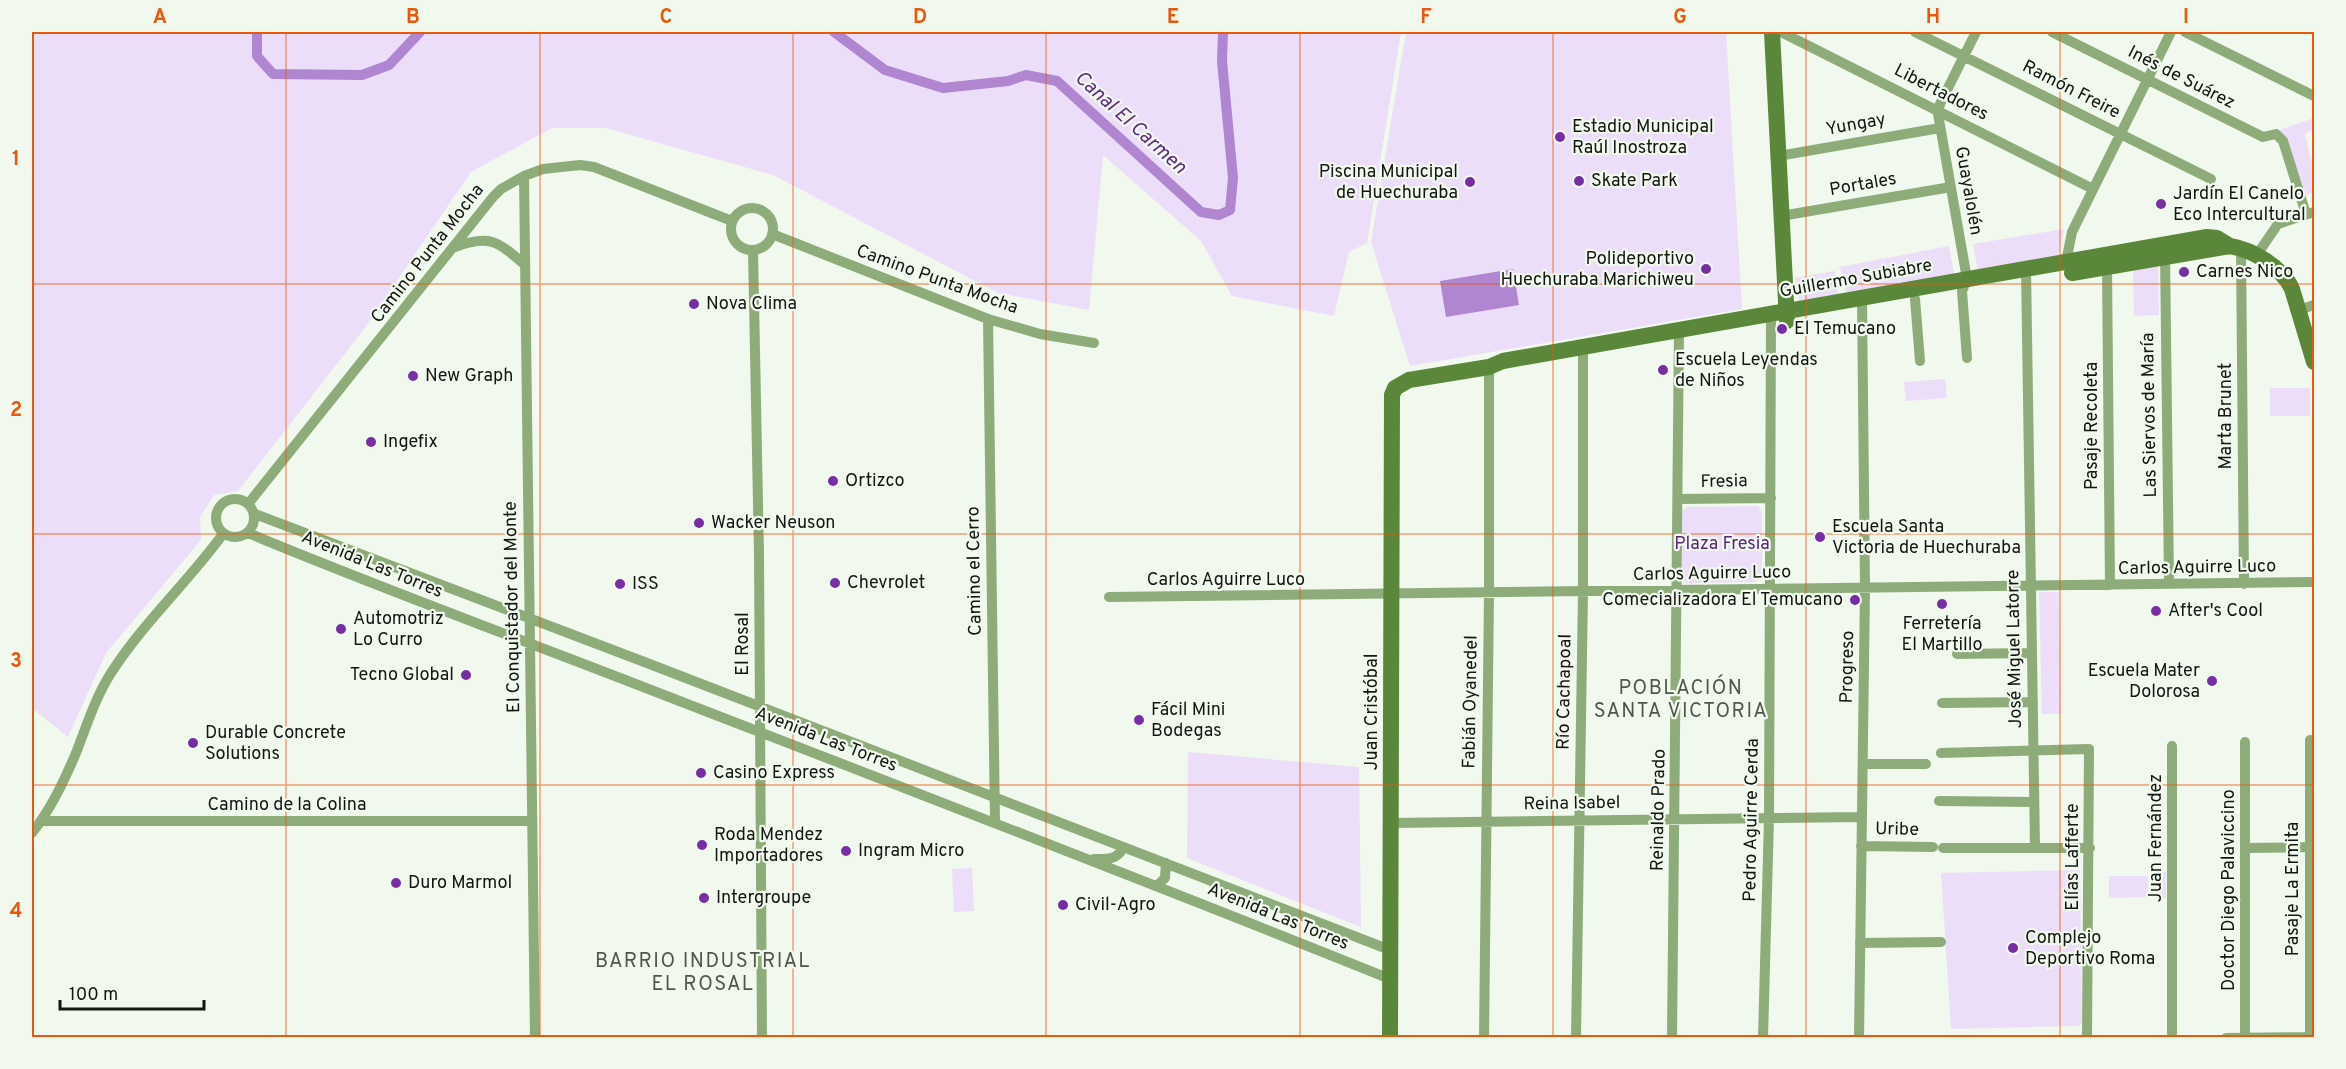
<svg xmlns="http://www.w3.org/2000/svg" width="2346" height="1069" font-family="Overpass,sans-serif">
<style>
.green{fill:#ecdef9}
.water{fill:#af86cf}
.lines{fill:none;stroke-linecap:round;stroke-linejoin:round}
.canal{stroke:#af86cf;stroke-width:10}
.street{stroke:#8dac7a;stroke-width:10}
.secondary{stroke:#5b873a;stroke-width:16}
.grid{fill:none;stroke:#e8590c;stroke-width:1.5;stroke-opacity:0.55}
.poi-dot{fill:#762fa2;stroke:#f1f8ed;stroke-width:2}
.labels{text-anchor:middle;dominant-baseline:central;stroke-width:4.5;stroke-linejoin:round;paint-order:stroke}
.street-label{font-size:18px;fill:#141612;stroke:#f1f8ed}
.poi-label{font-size:18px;fill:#141612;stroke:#f1f8ed;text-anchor:start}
.park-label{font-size:18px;fill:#5a267c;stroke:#f1f8ed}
.water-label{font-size:20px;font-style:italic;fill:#602b82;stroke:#f1f8ed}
.neighbourhood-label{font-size:20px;letter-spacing:1.5px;fill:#50564c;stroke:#f1f8ed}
.neatline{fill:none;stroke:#e8590c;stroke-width:2}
.grid-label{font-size:20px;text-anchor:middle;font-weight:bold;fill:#e8590c}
</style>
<rect width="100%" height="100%" fill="#f1f8ed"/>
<path class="green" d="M32,32H1401L1367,243L1349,252L1334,316L1232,296L1201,241L1103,155L1089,310L998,293L773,175L606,128H552L471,172L364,329L238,491L214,495L200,517L201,540L106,653L68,737L32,708Z
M1406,32H1726L1742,309L1410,366L1371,242Z
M2314,118V129L2305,134L2314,173V193L2303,196L2276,131Z
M2064,229L2057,259L1978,272L1973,244Z
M1949,246L1954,274L1846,295L1840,267Z
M2158,265L2159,315L2134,316L2133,266Z
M1835,271L1838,294L1799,301L1795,278Z
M1945,379L1947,398L1906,401L1904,382Z
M2270,388H2310V416H2270Z
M1758,506L1762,512V578L1755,582L1686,583L1682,577L1681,512L1687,507Z
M2039,592H2059L2061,714H2042Z
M1188,752L1359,767L1361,927L1187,858Z
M972,868L974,911L954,912L952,869Z
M2080,870L2082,1023L2079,1026L1951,1029L1941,873Z
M2166,872V898H2152V873Z
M2109,876H2148V897L2109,898Z"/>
<path class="water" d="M1513,269L1519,305L1446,317L1440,281Z"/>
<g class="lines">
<path class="canal" d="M257,32V56L273,74L362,75L389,65L420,32
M834,32L885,70L943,88L1008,81L1026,75L1057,81L1201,212L1219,215L1230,210L1233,178L1222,61L1223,32"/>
<path class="street" d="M1915,32L2211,179
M2052,32L2263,137L2276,134L2283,141L2306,214
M2185,32L2314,96
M1772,33L1781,32L2093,189
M1778,156L1940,128
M524,176L535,1038
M731 229a21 21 0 1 1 42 0a21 21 0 1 1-42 0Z
M1781,216L1951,187
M772,234L988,319L1040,334L1094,343
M455,247C489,234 497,241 524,264
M2241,248L2244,584
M753,250L759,554L762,1038
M2165,251L2169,584
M2256,256L2278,224L2314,212
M2066,262L2072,232L2171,32
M2107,267L2110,585
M2026,269L2035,848
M1915,299L1920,361
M2299,310L2314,305
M988,319L995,823
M1967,358L1962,291L1967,279L1938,114L1940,104L1976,32
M216 518a19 19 0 1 1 38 0a19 19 0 1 1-38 0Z
M1678,499L1771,498
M248,504L493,197L501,189L524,176L543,169L580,165L594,167L732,221
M255,514L647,663L1390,950
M248,533C375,586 504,633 633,683C886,781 1139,878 1390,979
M1109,597L2314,582
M1957,654L2032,653
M1942,703L2033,702
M2245,742V1037
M1941,753L2089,749L2087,1038
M1863,764H1926
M1939,801L2034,802
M41,821H532
M1391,823L1862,817
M32,833C51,809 64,781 76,753C87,725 95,698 111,673C143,623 188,582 223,534
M1861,846L1933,847
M1943,848H2090
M2245,848L2314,847
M1094,859C1107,859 1117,860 1123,848
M1157,886L1165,878L1166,863
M1860,943L1941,942
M2310,1037V740
M1484,1038L1489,593V367
M1576,1038L1583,592V347
M1672,1038L1679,330
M1763,1038L1769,818L1771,314
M1859,1038L1865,589L1862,298
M2172,1038V746
M2226,1038L2314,1037"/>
<path class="secondary" d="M1772,32L1787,321
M2072,273L2230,246C2253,250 2282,267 2292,289L2314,362
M1390,1038L1392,395L1395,388L1409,380L1489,367L1503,361L2207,237L2217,238L2230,246"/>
</g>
<path class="grid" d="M286,32V1038M540,32V1038M793,32V1038M1046,32V1038M1300,32V1038M1553,32V1038M1806,32V1038M2060,32V1038M32,284H2314M32,534H2314M32,785H2314"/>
<g class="poi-dot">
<circle cx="1560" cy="137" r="6"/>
<circle cx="1579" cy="181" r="6"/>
<circle cx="1470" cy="182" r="6"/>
<circle cx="2161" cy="204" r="6"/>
<circle cx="1706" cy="269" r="6"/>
<circle cx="2184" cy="272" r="6"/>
<circle cx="694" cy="304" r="6"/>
<circle cx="1782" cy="329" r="6"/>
<circle cx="1663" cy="370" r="6"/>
<circle cx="413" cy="376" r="6"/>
<circle cx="371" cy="442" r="6"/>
<circle cx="833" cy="481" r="6"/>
<circle cx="699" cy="523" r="6"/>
<circle cx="1820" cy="537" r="6"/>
<circle cx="835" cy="583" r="6"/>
<circle cx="620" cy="584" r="6"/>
<circle cx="1855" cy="600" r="6"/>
<circle cx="1942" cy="604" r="6"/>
<circle cx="2156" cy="611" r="6"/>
<circle cx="341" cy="629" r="6"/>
<circle cx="466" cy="675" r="6"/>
<circle cx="2212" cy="681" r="6"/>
<circle cx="1139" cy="720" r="6"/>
<circle cx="193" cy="743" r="6"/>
<circle cx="701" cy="773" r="6"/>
<circle cx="702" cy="845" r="6"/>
<circle cx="846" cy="851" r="6"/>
<circle cx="396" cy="883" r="6"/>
<circle cx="704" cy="898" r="6"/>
<circle cx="1063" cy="905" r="6"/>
<circle cx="2013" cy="948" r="6"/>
</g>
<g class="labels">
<g class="street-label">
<text transform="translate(2181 78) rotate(27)">Inés de Suárez</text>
<text transform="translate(2071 90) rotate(27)">Ramón Freire</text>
<text transform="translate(1941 93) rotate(27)">Libertadores</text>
<text transform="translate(1856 125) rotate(-10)">Yungay</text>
<text transform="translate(1863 185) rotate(-10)">Portales</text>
<text transform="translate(1968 191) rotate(80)">Guayalolén</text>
<text transform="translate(428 254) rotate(-52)">Camino Punta Mocha</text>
<text transform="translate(1856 279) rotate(-10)">Guillermo Subiabre</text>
<text transform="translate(937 280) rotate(20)">Camino Punta Mocha</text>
<text transform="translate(2150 415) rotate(-91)">Las Siervos de María</text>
<text transform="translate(2226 416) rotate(-90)">Marta Brunet</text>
<text transform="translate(2092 426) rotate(-90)">Pasaje Recoleta</text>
<text transform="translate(1724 482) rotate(-1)">Fresia</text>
<text transform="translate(372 565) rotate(22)">Avenida Las Torres</text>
<text transform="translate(2197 568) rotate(-1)">Carlos Aguirre Luco</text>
<text transform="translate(975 571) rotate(-91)">Camino el Cerro</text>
<text transform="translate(1712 574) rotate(-1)">Carlos Aguirre Luco</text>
<text x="1226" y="580">Carlos Aguirre Luco</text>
<text transform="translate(513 607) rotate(-91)">El Conquistador del Monte</text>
<text transform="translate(743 644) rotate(-90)">El Rosal</text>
<text transform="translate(2015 649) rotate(-91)">José Miguel Latorre</text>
<text transform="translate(1848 667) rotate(-89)">Progreso</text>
<text transform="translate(1565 692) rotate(-89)">Río Cachapoal</text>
<text transform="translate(1471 702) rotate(-89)">Fabián Oyanedel</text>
<text transform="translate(1372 712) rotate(-90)">Juan Cristóbal</text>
<text transform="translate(826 740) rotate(21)">Avenida Las Torres</text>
<text transform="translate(1572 804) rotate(-1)">Reina Isabel</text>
<text x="287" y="805">Camino de la Colina</text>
<text transform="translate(1659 810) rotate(-89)">Reinaldo Prado</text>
<text transform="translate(1752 820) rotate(-89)">Pedro Aguirre Cerda</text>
<text transform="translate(1897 830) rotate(1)">Uribe</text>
<text transform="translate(2156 838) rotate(-90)">Juan Fernández</text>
<text transform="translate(2073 857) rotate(-90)">Elías Lafferte</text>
<text transform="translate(2293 889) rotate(-90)">Pasaje La Ermita</text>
<text transform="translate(2229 890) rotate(-90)">Doctor Diego Palaviccino</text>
<text transform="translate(1278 917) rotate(22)">Avenida Las Torres</text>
</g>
<g class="poi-label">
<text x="1572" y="127">Estadio Municipal<tspan x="1572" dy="21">Raúl Inostroza</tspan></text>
<text x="1458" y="172" text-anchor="end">Piscina Municipal<tspan x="1458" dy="21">de Huechuraba</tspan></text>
<text x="1591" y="181">Skate Park</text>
<text x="2173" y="194">Jardín El Canelo<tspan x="2173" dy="21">Eco Intercultural</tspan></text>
<text x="1694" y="259" text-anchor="end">Polideportivo<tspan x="1694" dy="21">Huechuraba Marichiweu</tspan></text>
<text x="2196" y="272">Carnes Nico</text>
<text x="706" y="304">Nova Clima</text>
<text x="1794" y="329">El Temucano</text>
<text x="1675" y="360">Escuela Leyendas<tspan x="1675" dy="21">de Niños</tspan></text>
<text x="425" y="376">New Graph</text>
<text x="383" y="442">Ingefix</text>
<text x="845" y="481">Ortizco</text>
<text x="711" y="523">Wacker Neuson</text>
<text x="1832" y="527">Escuela Santa<tspan x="1832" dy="21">Victoria de Huechuraba</tspan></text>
<text x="847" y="583">Chevrolet</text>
<text x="632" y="584">ISS</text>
<text x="1843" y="600" text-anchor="end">Comecializadora El Temucano</text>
<text x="2168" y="611">After's Cool</text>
<text x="353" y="619">Automotriz<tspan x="353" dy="21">Lo Curro</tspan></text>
<text x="1942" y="624" text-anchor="middle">Ferretería<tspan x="1942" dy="21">El Martillo</tspan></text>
<text x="2200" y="671" text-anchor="end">Escuela Mater<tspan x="2200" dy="21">Dolorosa</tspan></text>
<text x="454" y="675" text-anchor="end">Tecno Global</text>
<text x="1151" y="710">Fácil Mini<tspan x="1151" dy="21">Bodegas</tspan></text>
<text x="205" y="733">Durable Concrete<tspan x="205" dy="21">Solutions</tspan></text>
<text x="713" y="773">Casino Express</text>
<text x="714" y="835">Roda Mendez<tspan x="714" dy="21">Importadores</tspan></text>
<text x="858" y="851">Ingram Micro</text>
<text x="408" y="883">Duro Marmol</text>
<text x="716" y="898">Intergroupe</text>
<text x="1075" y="905">Civil-Agro</text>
<text x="2025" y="938">Complejo<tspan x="2025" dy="21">Deportivo Roma</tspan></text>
</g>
<g class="park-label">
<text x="1722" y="544">Plaza Fresia</text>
</g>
<g class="water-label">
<text transform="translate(1130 123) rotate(42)">Canal El Carmen</text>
</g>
<g class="neighbourhood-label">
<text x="1681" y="689">POBLACIÓN<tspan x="1681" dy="23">SANTA VICTORIA</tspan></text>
<text x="703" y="962">BARRIO INDUSTRIAL<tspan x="703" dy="23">EL ROSAL</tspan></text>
</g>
</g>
<rect width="2346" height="1069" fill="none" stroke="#f1f8ed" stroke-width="66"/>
<path d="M60 1000v9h144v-9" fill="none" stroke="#141612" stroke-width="3"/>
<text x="69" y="1000" font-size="18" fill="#141612" stroke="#f1f8ed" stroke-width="4.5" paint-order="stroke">100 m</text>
<rect x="33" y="33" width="2280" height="1003" class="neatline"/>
<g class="grid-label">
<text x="160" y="23">A</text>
<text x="413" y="23">B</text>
<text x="666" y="23">C</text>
<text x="920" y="23">D</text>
<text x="1173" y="23">E</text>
<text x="1426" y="23">F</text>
<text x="1680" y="23">G</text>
<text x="1933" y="23">H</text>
<text x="2186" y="23">I</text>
<text x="16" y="165">1</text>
<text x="16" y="416">2</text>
<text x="16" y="667">3</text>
<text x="16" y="917">4</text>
</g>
</svg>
